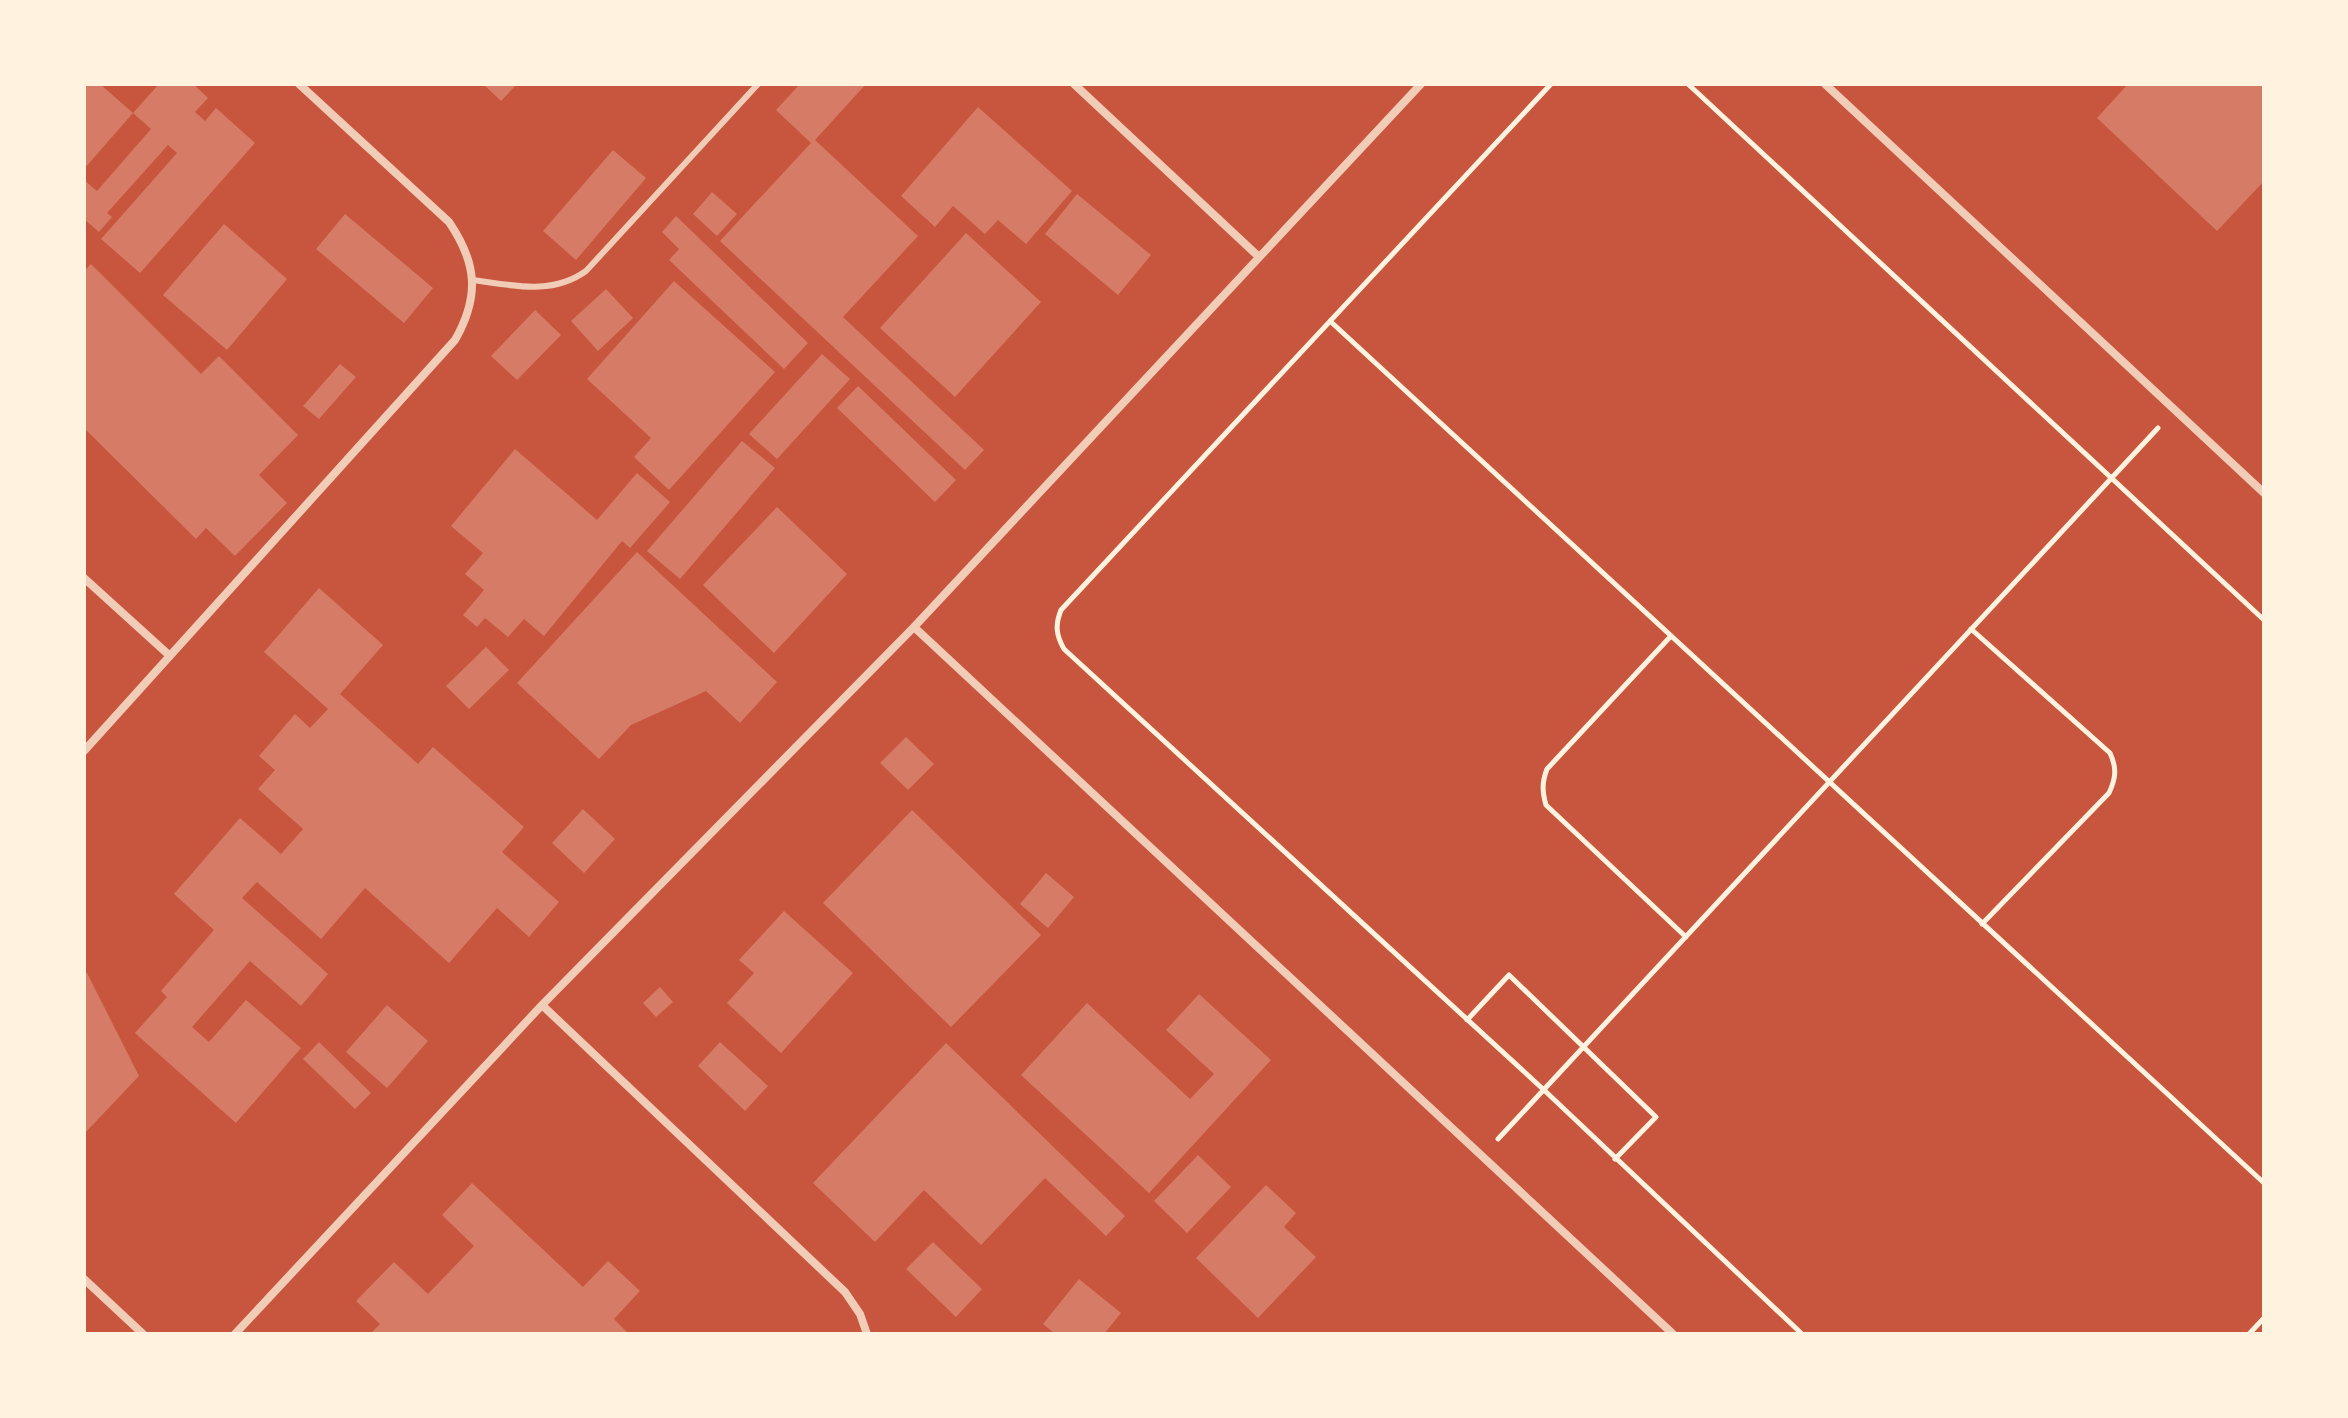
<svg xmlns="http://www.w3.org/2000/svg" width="2348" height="1418" font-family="Rubik,sans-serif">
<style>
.building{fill:#d67c66}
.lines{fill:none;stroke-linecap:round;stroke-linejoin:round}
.path{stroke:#fff3e0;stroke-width:5}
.service{stroke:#f1ccb7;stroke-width:6}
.minor{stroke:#f1ccb7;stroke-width:8}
</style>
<rect width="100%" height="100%" fill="#c8553d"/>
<path class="building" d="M84,84H100L133,113L159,84H193L208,98L195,112L205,121L216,108L255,143L140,273L101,239L177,153L168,145L107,213L112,217L99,232L84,219V180L97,191L151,129L133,113L84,169Z
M483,84H517L501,101Z
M800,84H866L815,140L918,236L843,317L984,450L965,470L720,241L811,143L776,110Z
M2128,84H2264V181L2217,231L2097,118Z
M978,107L1072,191L1026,244L998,220L985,234L953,206L935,227L901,196Z
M613,150L646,178L576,260L543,231Z
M712,192L737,214L717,236L693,214Z
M1077,194L1151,255L1118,295L1045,234Z
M345,214L433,288L404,323L316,249Z
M676,216L808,343L784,369L669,260L679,249L662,232Z
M224,224L287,279L227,350L163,295Z
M966,233L1041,302L955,397L880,328Z
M91,264L201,374L219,356L298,435L259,475L287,503L235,556L206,528L196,539L84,428V271Z
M674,281L775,372L669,490L634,457L651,438L587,379Z
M606,289L633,318L598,351L571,321Z
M535,310L561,335L517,380L491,356Z
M822,354L850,379L777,459L749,434Z
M340,364L356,377L319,419L303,406Z
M858,386L956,480L935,502L837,408Z
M742,441L775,468L680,579L647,551Z
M515,449L597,520L637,473L670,502L630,548L622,541L544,636L524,619L508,637L485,618L477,627L463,615L484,590L465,574L483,553L451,526Z
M777,507L847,574L774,653L703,585Z
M637,552L777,682L740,723L706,691L631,725L599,759L517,683Z
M319,588L383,645L340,694L418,764L433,747L524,827L502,852L559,902L529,937L497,908L449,963L365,888L321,939L257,882L242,898L328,974L301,1006L250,961L192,1027L209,1042L246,1000L301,1048L236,1123L135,1033L167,997L161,991L214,930L174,894L240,818L281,854L303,829L258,789L275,770L259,756L295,714L310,728L328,709L264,652Z
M486,647L509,670L469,709L446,686Z
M906,737L934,764L908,790L880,763Z
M583,809L615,839L584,873L552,843Z
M912,810L1041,935L951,1027L823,903Z
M1046,873L1074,897L1048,928L1020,904Z
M784,911L853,973L781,1053L727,1003L754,973L739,960Z
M87,973L139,1076L84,1134V974Z
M660,987L673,1002L656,1017L643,1003Z
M1199,994L1271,1060L1149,1193L1021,1075L1087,1003L1190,1099L1214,1074L1166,1030Z
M387,1005L428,1041L387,1088L346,1052Z
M319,1042L371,1093L355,1109L303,1059Z
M720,1042L768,1086L745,1111L698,1066Z
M946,1043L1125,1216L1106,1236L1045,1178L981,1245L924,1190L875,1242L813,1183Z
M1198,1155L1231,1187L1187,1233L1154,1201Z
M472,1183L583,1287L608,1261L640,1291L614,1319L629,1334H370L380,1324L356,1301L394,1262L428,1294L474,1246L442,1215Z
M1266,1185L1296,1213L1284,1227L1316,1257L1258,1318L1196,1258Z
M933,1242L982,1289L956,1317L906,1269Z
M1079,1279L1121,1313L1104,1334H1055L1043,1324Z"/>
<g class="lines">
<path class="path" d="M1551,84L1061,610C1055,625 1056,635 1064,649L1544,1090L1802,1334
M1688,84L2264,620
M1330,321L2264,1183
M1971,629L2110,753C2117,768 2116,778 2109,793L1982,924
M1671,636L1547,769C1542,782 1542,791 1546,805L1686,937
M1467,1020L1509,975L1656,1117L1615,1159
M1498,1139L2158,428
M2249,1334L2264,1318"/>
<path class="service" d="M473,280C512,285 551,296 586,271L758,84"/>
<path class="minor" d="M1074,84L1259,257
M1825,84L2264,493
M84,578L170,656
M914,627L1673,1334
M84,751L455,340C480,296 477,263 449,222L299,84
M542,1005L845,1292L860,1314L867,1334
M84,1279L143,1334
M235,1334L542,1005L914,627L1421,84"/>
</g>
<rect width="2348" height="1418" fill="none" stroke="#fff3e0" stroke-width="172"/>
</svg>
